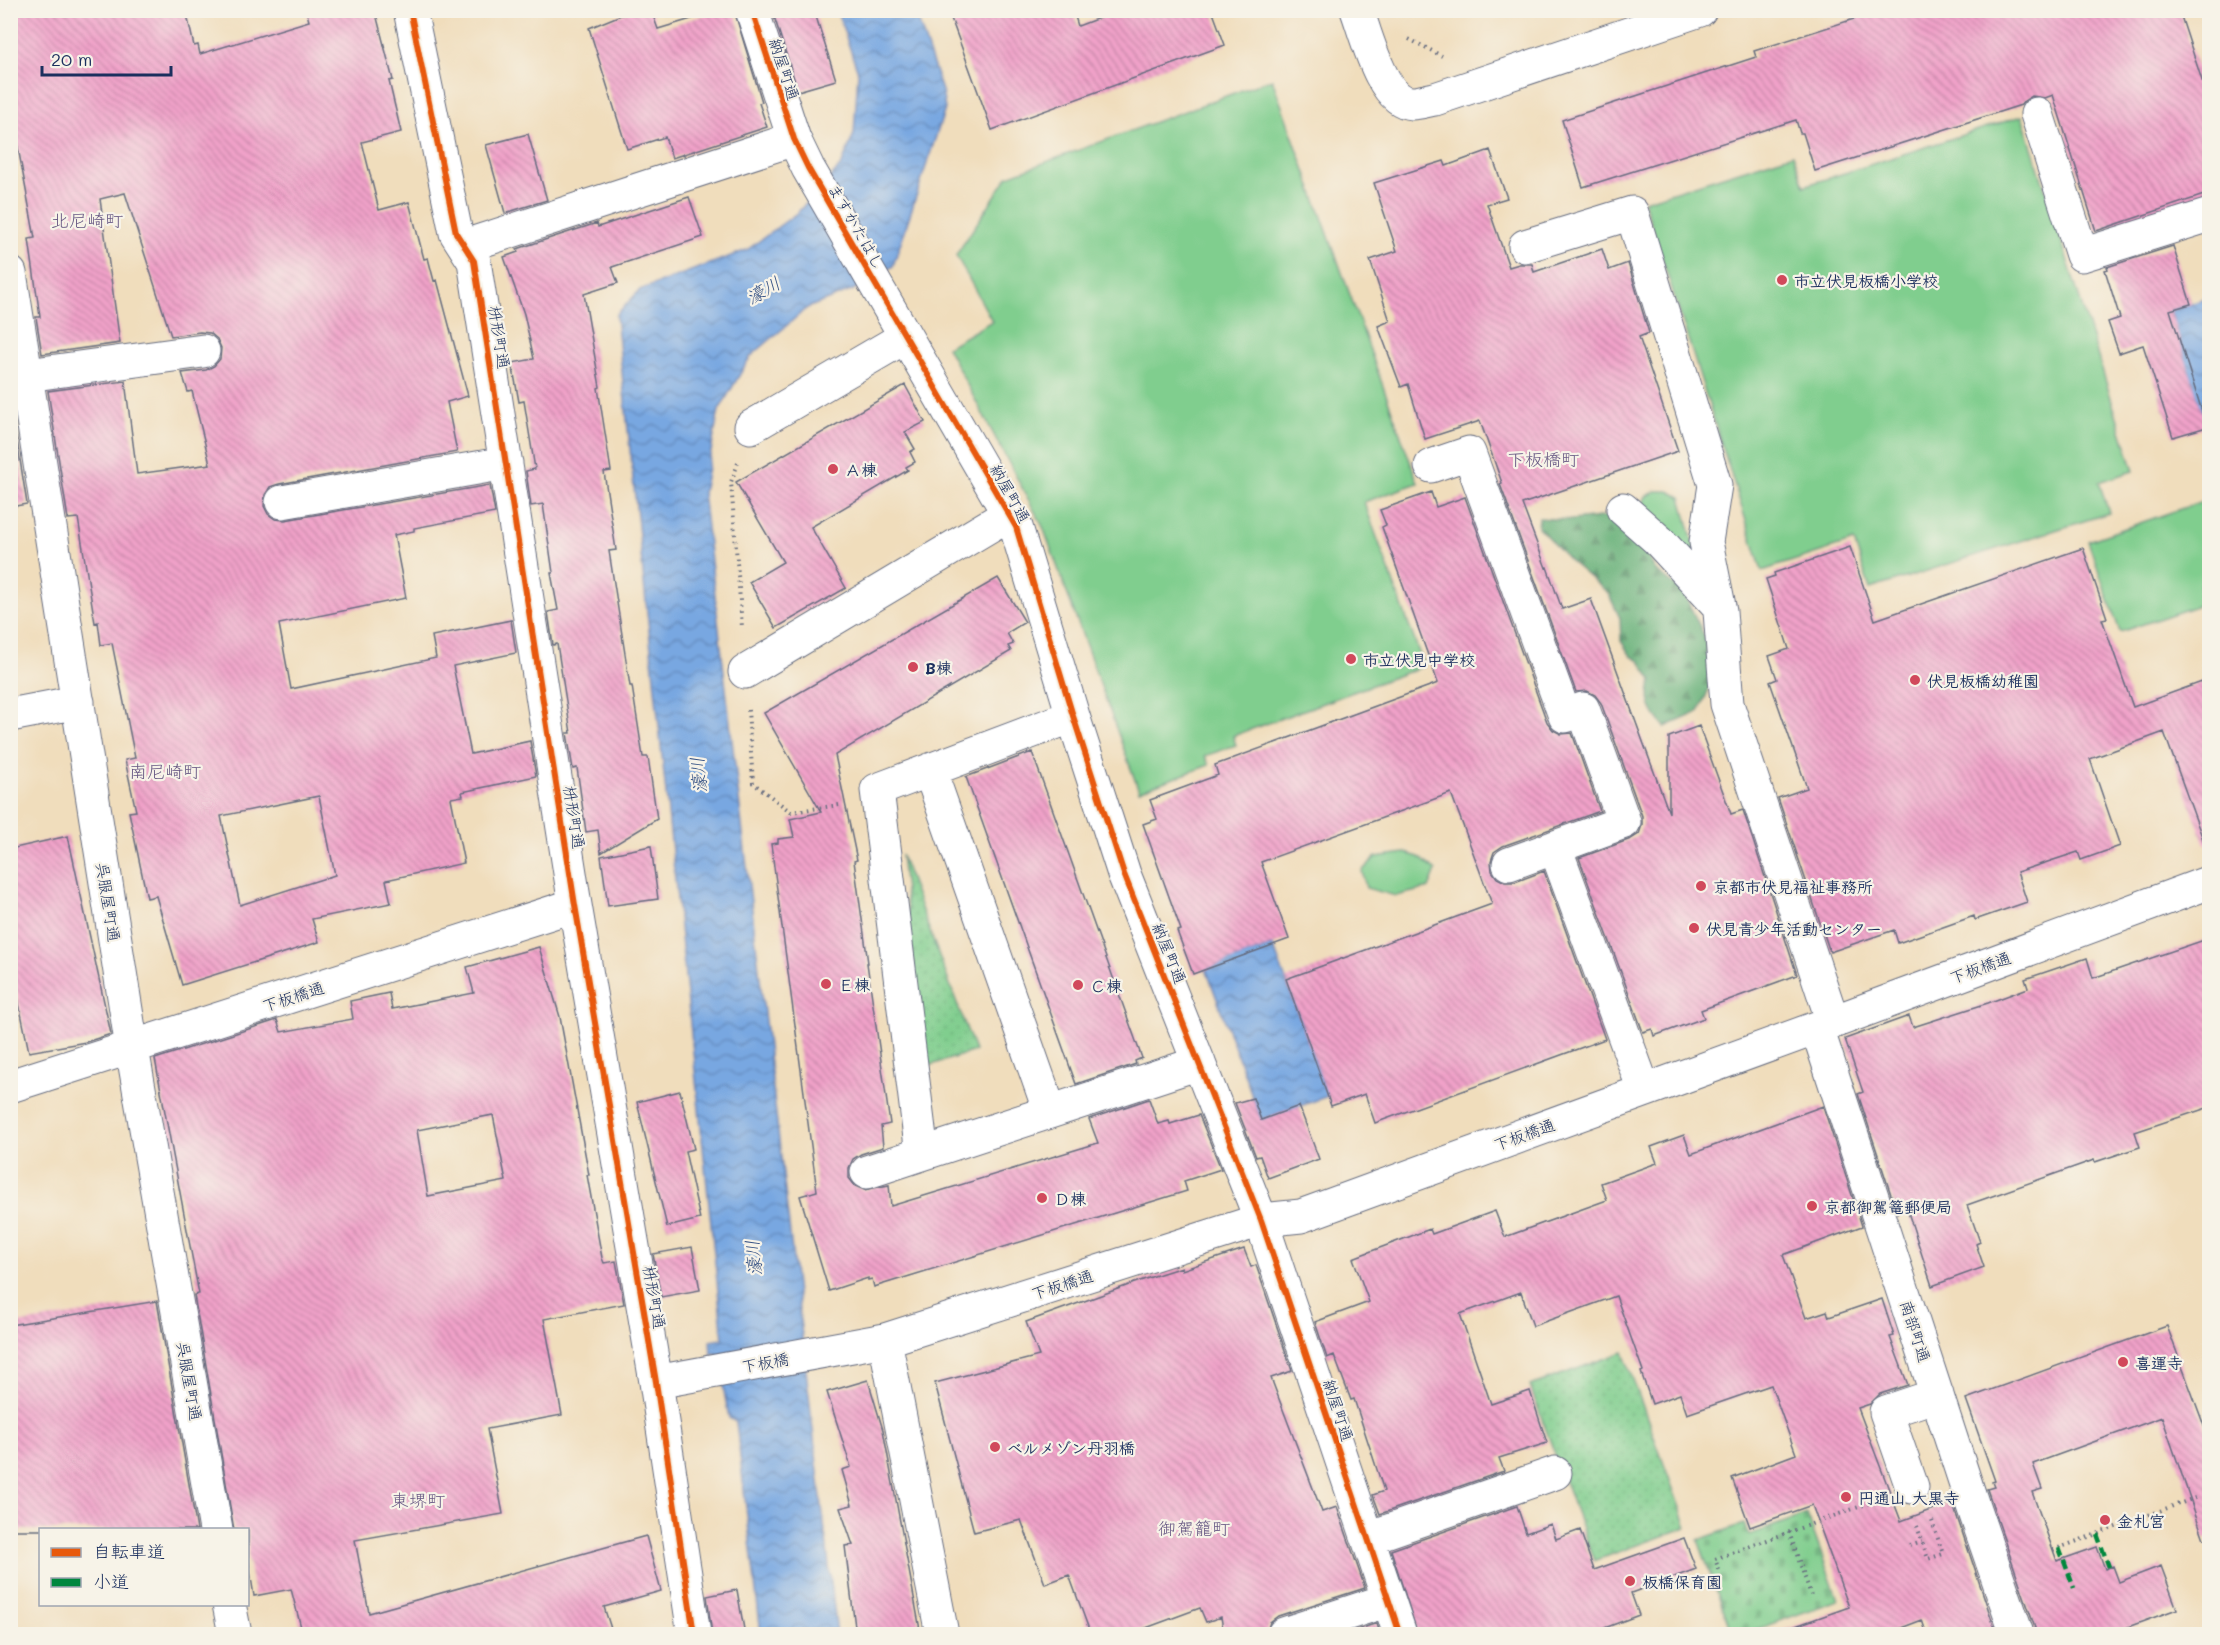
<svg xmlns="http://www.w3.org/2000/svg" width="2220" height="1645" font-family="Mali,'Klee One',sans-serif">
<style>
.grass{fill:#80ce8e;stroke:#4e7e76;stroke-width:1.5}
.forest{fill:url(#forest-firs);stroke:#42706c;stroke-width:1.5}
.cemetery{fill:url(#cemetery-stones);stroke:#4e7e76;stroke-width:1.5}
.park{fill:url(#park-dots);stroke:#4e7e76;stroke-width:1.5}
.water{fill:url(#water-waves);stroke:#4a6ba0;stroke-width:1.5}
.building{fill:url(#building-back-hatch);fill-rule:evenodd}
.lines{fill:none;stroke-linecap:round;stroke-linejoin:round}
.minor-casing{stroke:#666c7f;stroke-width:35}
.path{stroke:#666c7f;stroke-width:4;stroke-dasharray:1.5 4.5;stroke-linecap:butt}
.minor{stroke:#fff;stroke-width:33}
.quiet{stroke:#00873e;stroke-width:4.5;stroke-dasharray:9 4.5;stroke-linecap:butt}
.cycleway-casing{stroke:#f7f3e8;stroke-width:10}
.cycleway{stroke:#e8590c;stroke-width:6}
.poi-dot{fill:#d1495b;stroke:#f7f3e8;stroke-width:2}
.labels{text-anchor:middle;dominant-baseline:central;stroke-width:4.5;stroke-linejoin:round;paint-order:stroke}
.street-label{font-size:16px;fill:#1b2f5e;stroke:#f7f3e8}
.poi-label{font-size:16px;font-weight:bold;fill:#1b2f5e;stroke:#f7f3e8;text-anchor:start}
.neighbourhood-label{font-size:18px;fill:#665783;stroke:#f7f3e8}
.water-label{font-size:18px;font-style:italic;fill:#375385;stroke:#f7f3e8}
</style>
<defs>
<pattern id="forest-firs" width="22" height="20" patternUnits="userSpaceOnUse" patternTransform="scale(1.5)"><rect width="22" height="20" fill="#68b179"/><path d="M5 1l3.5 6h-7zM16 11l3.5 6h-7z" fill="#559066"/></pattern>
<pattern id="cemetery-stones" width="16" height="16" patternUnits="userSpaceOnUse" patternTransform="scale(1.5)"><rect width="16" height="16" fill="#80ce8e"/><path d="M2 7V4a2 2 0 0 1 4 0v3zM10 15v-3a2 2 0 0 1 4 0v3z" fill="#6eb17d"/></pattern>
<pattern id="park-dots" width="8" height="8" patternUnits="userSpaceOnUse" patternTransform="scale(1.5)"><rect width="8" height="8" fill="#80ce8e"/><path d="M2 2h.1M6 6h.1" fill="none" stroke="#6eb17d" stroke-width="1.8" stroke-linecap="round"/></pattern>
<pattern id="water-waves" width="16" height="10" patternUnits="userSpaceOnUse" patternTransform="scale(1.5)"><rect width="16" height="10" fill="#78a7e1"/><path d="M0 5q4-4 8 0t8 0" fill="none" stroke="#6288ba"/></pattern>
<pattern id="building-back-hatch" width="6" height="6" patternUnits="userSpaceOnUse" patternTransform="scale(1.5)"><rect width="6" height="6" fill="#f1a2c9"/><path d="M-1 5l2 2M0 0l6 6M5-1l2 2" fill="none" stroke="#c284a6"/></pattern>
</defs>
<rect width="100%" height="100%" fill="#f7f3e8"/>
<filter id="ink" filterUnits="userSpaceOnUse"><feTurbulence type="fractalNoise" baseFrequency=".0167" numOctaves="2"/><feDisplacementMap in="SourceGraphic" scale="12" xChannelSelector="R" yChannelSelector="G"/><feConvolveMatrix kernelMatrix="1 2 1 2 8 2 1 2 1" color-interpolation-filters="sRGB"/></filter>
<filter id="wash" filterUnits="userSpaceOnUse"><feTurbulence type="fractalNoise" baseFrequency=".008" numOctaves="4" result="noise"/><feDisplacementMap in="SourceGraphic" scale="24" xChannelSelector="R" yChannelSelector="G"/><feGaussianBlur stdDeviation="1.35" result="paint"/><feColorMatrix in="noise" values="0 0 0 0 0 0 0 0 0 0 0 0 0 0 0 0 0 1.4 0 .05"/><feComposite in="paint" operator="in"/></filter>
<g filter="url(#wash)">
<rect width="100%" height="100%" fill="#f0ddbc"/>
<path class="grass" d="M1272,79L1418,483L1364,502L1424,666L1233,736L1236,745L1205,756L1209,765L1139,791L1043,527L947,347L992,321L956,255L1008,176Z
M2022,116L2134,471L2099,482L2109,513L1870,589L1854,541L1762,571L1644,201L1793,154L1804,186Z
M1656,491H1669L1681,497L1701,573L1643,507L1645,497Z
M2209,499V581L2200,585L2205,603L2120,632L2088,541Z
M1405,853L1419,857L1436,871L1429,888L1396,896L1366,888L1362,871L1376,857Z"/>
<path class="forest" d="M1610,516L1624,528L1648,557L1656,571L1683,592L1704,635L1712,682L1699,712L1665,727C1651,712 1645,700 1652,680L1640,661L1631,656L1621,641L1620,618L1608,593L1570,561L1538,527L1539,518L1572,520Z"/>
<path class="cemetery" d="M1807,1514L1838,1600L1743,1634H1732L1698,1540L1744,1524L1749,1535Z"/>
<path class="park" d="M901,855L975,1051L925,1067Z
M1623,1352L1687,1527L1594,1561L1530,1386Z"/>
<path class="water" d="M837,11H915L942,91L945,109L893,266L853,290L807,308L750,357L719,410L703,493L837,1634H761L736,1422L729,1418L717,1353L711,1354L710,1341L723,1339L616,315L640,290L747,250L798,212L841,166L854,134L858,72Z
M2209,298V436L2170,310Z
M1273,945L1328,1096L1261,1120L1206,969Z"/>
<g id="blocks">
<path class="building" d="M10,10H186L194,46L198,45L200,54L309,21L306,10H375L393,80L389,81L401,132L362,142L379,210L409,202L424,259L428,258L434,281L437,280L468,396L447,402L457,452L279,484L270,487L265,495L264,506L268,514L275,519L285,520L490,485L495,513L414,528V531L394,535L406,598L279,624L291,689L436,658L432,636L511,620L516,653L453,666L471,754L530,741L536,776L462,792L463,796L451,798L464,863L386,880L391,903L312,919L319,942L182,985L156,896L147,898L129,812L136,811L125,760L135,758L112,643L101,645L98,622L95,623L78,518L68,519L48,391L125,381L137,474L210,464L192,391L188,392L182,373L206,370L214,366L220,359L221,348L217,339L210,333L200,332L171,336L125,193L100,199L120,343L42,354L36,317H40L29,239L35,238L10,105ZM319,796L335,875L240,905L221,816Z
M633,10H651L658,29L721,10H734L762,102L759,103L767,127L672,158L665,137L627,149L589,28Z
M772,10H814L836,80L798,91Z
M948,10H1073L1078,26L1120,10H1212L1225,45L992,130Z
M1882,10H2179L2210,105V193L2096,231L2053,95L2045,98L2032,96L2024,101L2021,105L1815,171L1803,133H1800L1796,120L1583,187L1562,120L1756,57L1754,51Z
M528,134L547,200L505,213L486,145Z
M1490,150L1507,198L1487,204L1509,267L1519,264H1532L1534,272L1602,249L1609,270L1628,263L1649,333L1639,337L1678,451L1522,504L1546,568L1547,567L1562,609L1591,599L1669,813V737L1699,726L1731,814L1743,810L1797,975L1701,1010L1704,1018L1654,1036L1652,1029L1643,1032L1579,858L1631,839L1639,834L1642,825V816L1601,703L1595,695L1587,691L1576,692L1500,484L1502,483L1480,421L1425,439L1408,384L1401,387L1378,326L1390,321L1370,260L1397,251L1374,183L1444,161L1446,166Z
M689,197L703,237L612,267L618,283L584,294L600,387L598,388L611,471L604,472L616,550L609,551L630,686H632L643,757H648L657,819L601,853L598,830L586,832L577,768L573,769L567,733H571L557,644L553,645L548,612L558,610L551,573H553L543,504L531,506L526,471L535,469L524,401L519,402L512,363L534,359L524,314L504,257L518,252L517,249L597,223L598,227Z
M2173,246L2191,304L2170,310L2207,427L2173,437L2143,345L2119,353L2108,322L2120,318L2105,270L2108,269L2107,267Z
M905,385L925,422L905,432L915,449L910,452L915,462L906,467L908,470L811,527L846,588L776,628L749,582L783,562L736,482Z
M10,397L27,504L10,507Z
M1431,492L1436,507L1465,497L1547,722L1553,730L1561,734L1572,733L1600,811L1503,846L1494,852L1491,861L1492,871L1497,878L1505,882H1515L1544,871L1605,1039L1375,1123L1365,1094L1331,1106L1286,979L1492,904L1451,793L1261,862L1289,939L1193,974L1177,931L1181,930L1143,824L1157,819L1150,800L1218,775L1215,765L1438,683L1382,527L1386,525L1380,510Z
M1850,547L1875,620L2083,548L2107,618L2102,619L2133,707L2210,679V844L2205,845L2164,732L2090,759L2120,846L2081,860L2078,852L2017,872L2027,902L1975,920L1974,916L1898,943L1894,930L1830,952L1778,798L1807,788L1770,682L1777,679L1769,656L1789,649L1766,579L1775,576L1774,573Z
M998,578L1025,622L1007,633L1013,644L1008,646L1011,651L835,755L857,860L854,861L868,963H867L890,1124L881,1126L883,1147L861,1154L853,1159L849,1168V1178L855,1186L864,1190L889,1185L891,1206L1098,1143L1089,1119L1149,1099L1158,1124L1169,1121L1170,1124L1199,1115L1221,1169L1184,1181L1187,1191L1095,1219L874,1287L872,1279L868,1280V1278L829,1291L800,1196L817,1191L771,844L778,843V839L794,837L790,819L821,812L764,713Z
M1032,752L1142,1058L1135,1061L1136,1064L1076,1084L966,777Z
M68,836L111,1034L86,1042L29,1052L10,960V849Z
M651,846L658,899L608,906L601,856Z
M2210,938V1107L2135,1132L2140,1147L2095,1162L2094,1160L1967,1205L1980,1242L1976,1244L1984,1267L1932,1286L1907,1209L1897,1213L1858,1094L1863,1092L1845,1039L1909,1016L1913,1027L1988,1003L2028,988L2025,979L2087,958L2093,978Z
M539,947L560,1017L589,1175H587L602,1258L604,1263L616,1261L624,1304L544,1319L562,1415L487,1429L503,1514L355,1540L369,1613L646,1536L661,1591L604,1607L613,1635H303L291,1589L254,1596L248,1559V1530H234L194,1295L199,1294L155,1059L277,1020L281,1032L353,1019L350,1001L389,993L392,1009L474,993L467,967ZM493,1115L506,1181L428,1196L417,1130Z
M680,1091L694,1149L685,1151L700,1219L667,1227L637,1102Z
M1253,1098L1261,1120L1299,1106L1319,1159L1268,1178L1260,1156L1256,1157L1235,1103Z
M1823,1106L1862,1226L1783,1255L1806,1318L1827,1311L1829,1317L1882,1299L1894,1336L1890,1337L1908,1385L1880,1394L1870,1404L1858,1408L1901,1521L1952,1502L1997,1635H1927L1922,1620L1883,1635H1785L1784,1630L1849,1607L1812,1505L1750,1527L1732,1478L1796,1454L1771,1385L1687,1414L1680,1394L1652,1404L1641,1372L1643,1371L1616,1296L1533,1326L1521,1292L1460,1314L1491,1404L1530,1391L1547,1443L1499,1458L1504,1471L1380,1514L1373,1495L1384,1491L1354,1399L1351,1400L1334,1355L1327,1358L1315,1322L1369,1302L1353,1258L1430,1229L1432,1234L1495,1211L1505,1237L1607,1200L1601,1183L1657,1163L1651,1147L1684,1135L1691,1154Z
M692,1247L700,1290L661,1297L653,1254Z
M1244,1249L1251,1267L1256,1265L1292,1371L1271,1378L1322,1512L1337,1507L1365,1588L1278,1616L1270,1622L1266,1635H1224L1221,1617L1206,1622L1200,1608L1127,1635H1091L1069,1575L1045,1584L1021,1520L974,1532L935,1383L1039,1356L1026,1322L1154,1276L1182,1267V1270Z
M157,1301L197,1530H10V1325Z
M2167,1326L2210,1442V1538L2204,1539L2162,1417L2033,1464L2042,1489L2032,1492L2057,1561L2097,1547L2105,1569L2113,1566L2119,1582L2161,1566L2177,1609L2106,1635H2035V1628L1987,1489L1994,1487L1992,1482L1995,1481L1966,1399Z
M868,1380L883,1430L921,1635H856L845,1546L853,1545L840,1508L852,1505L842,1470L851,1467L827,1392Z
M1517,1506L1526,1533L1551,1524L1556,1539L1580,1530L1594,1570L1684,1538L1696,1569L1631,1593L1639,1615L1586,1635H1418L1391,1550Z
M737,1590L745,1635H712L707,1596Z
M1377,1623L1380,1635H1343Z"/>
</g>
</g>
<g filter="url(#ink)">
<use href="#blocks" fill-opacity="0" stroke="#666c7f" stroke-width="1.5"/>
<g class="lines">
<defs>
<path id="minor" d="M410,10L456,233L474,261L575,905L656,1382L694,1634
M752,10L794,139L808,168L1016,527L1073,716L1124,874L1261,1220L1400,1634
M1357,10C1366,34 1382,102 1412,103C1419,103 1428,100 1435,99L1700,10
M2037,114L2082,255L2210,215
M465,246L794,139
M1525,246L1632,213L1715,485L1706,542L1720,611L1727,704L1833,1022
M10,273L132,1048L216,1530
M27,375L203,351
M751,427L905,337
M1431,466L1469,453L1565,716L1583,709L1624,822L1509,864
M282,502L506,463
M1623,509L1658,540L1719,606
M745,672L1009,514
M10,715L78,702
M930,771L1050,1112
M1555,847L1644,1090
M1817,1028L1973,1506L2017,1634
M10,1086L575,905
M922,1154L877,790L1073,716
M867,1172L1199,1063
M885,1340L942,1634
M656,1382L885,1340L1261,1220L1301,1216L1833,1022L2210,882
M1912,1487L1886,1412L1937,1395
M1368,1538L1555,1473
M229,1604L235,1634
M1284,1634L1388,1600"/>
</defs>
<use href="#minor" class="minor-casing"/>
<path class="path" d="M2207,10L2210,19
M1409,39L1442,56
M738,463L731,482L742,627
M748,710L753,783L791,812L839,805
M1917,1526L1928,1559L1943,1554L1932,1521
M1789,1532L1811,1595
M1910,1546L1922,1542
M2053,1550L2195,1498
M1719,1570L1715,1559L1875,1501"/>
<use href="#minor" class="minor"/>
<path class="quiet" d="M2097,1534L2109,1567
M2059,1548L2074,1588"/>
<defs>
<path id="cycleway" d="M410,10L456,233L474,261L575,905L656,1382L694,1634
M752,10L794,139L808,168L1016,527L1073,716L1124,874L1261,1220L1400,1634"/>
</defs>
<use href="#cycleway" class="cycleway-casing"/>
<use href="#cycleway" class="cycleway"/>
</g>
</g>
<g class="poi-dot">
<circle cx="1782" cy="280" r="6"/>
<circle cx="833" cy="469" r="6"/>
<circle cx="1351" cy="659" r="6"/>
<circle cx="913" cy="667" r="6"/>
<circle cx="1915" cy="680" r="6"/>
<circle cx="1701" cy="886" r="6"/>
<circle cx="1694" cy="928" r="6"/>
<circle cx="826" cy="984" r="6"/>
<circle cx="1078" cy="985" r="6"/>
<circle cx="1042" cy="1198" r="6"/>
<circle cx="1812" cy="1206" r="6"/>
<circle cx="2123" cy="1362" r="6"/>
<circle cx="995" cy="1447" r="6"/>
<circle cx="1846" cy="1497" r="6"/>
<circle cx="2105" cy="1520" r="6"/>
<circle cx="1630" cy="1581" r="6"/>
</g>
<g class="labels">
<g class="street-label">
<text transform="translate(785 69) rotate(72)">納屋町通</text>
<text transform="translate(857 226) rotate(60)">ますかたはし</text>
<text transform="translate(500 337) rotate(81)">枡形町通</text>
<text transform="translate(1011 493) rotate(61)">納屋町通</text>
<text transform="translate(575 817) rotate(81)">枡形町通</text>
<text transform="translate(109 902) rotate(81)">呉服屋町通</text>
<text transform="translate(1170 953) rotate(68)">納屋町通</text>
<text transform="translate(1980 967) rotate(-20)">下板橋通</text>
<text transform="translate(293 996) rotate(-18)">下板橋通</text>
<text transform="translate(1524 1134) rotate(-20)">下板橋通</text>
<text transform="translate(1062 1284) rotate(-18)">下板橋通</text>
<text transform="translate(655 1297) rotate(80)">枡形町通</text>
<text transform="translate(1916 1331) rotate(72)">南部町通</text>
<text transform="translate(765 1362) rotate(-10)">下板橋</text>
<text transform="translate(190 1381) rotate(80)">呉服屋町通</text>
<text transform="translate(1339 1410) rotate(72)">納屋町通</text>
</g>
<g class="poi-label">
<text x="1794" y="280">市立伏見板橋小学校</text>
<text x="845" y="469">Ａ棟</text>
<text x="1363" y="659">市立伏見中学校</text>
<text x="925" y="667">B棟</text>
<text x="1927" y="680">伏見板橋幼稚園</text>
<text x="1713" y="886">京都市伏見福祉事務所</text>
<text x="1706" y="928">伏見青少年活動センター</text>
<text x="838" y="984">Ｅ棟</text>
<text x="1090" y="985">Ｃ棟</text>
<text x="1054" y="1198">Ｄ棟</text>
<text x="1824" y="1206">京都御駕篭郵便局</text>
<text x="2135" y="1362">喜運寺</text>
<text x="1007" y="1447">ベルメゾン丹羽橋</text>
<text x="1858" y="1497">円通山 大黒寺</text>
<text x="2117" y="1520">金札宮</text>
<text x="1642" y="1581">板橋保育園</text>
</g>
<g class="neighbourhood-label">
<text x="87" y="220">北尼崎町</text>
<text x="1543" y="459">下板橋町</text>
<text x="165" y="771">南尼崎町</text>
<text x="418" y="1500">東堺町</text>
<text x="1194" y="1528">御駕籠町</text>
</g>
<g class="water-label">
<text transform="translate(763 290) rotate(-30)">濠川</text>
<text transform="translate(698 775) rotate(-96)">濠川</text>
<text transform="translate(753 1258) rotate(-96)">濠川</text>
</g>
</g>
<rect width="2220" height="1645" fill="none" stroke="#f7f3e8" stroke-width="36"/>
<rect x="39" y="1528" width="210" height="78" fill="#f7f3e8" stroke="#9fa5b1" stroke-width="1.5"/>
<rect x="51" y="1548" width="30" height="9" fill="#e8590c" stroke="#9fa5b1" stroke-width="1.5"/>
<text x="93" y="1558" font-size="18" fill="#1b2f5e">自転車道</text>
<rect x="51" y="1578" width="30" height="9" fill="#00873e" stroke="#9fa5b1" stroke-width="1.5"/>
<text x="93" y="1588" font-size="18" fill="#1b2f5e">小道</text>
<path d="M42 66v9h129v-9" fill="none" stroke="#1b2f5e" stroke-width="3"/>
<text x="51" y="66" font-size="18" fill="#1b2f5e" stroke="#f7f3e8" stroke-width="4.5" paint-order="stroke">20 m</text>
</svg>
